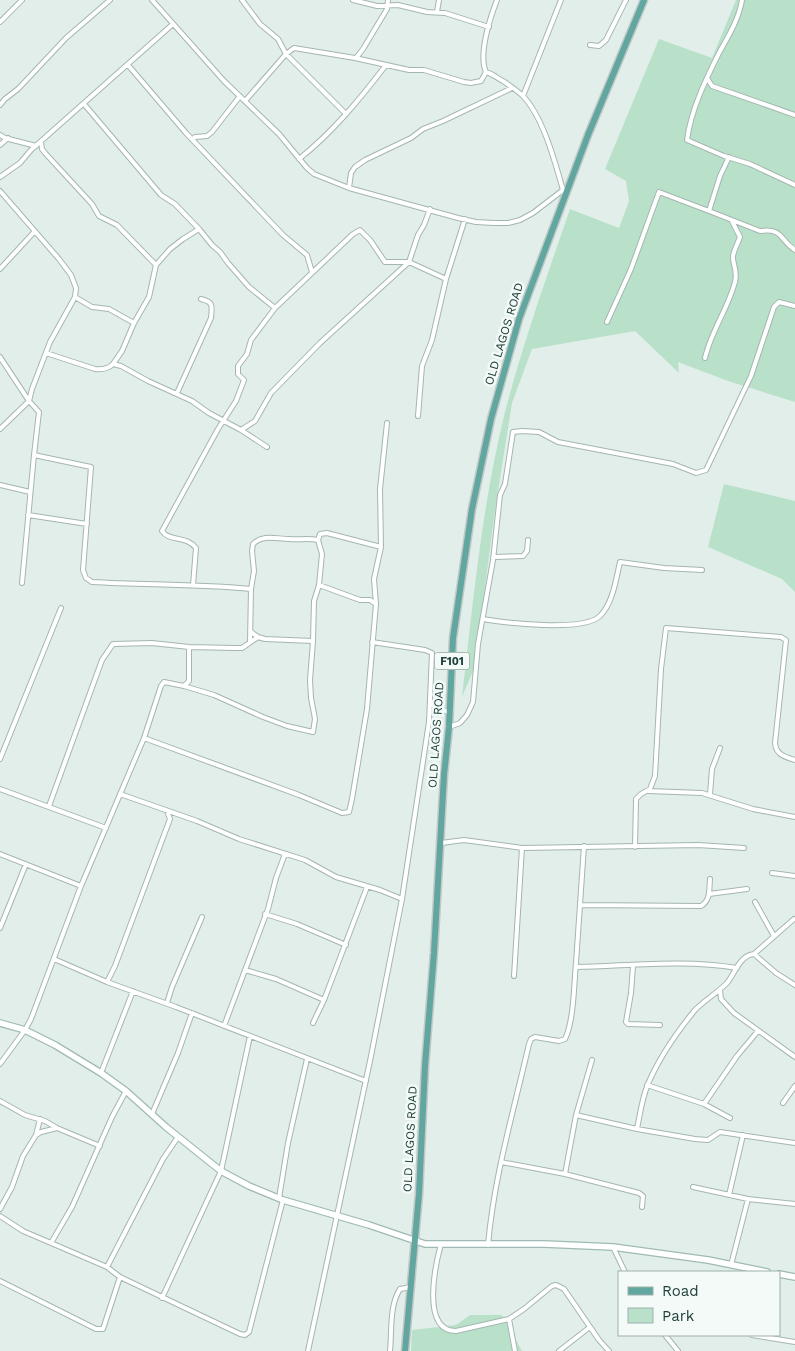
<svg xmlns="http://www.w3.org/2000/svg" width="795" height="1351" font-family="'Work Sans',sans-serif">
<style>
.green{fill:#b9e1c9}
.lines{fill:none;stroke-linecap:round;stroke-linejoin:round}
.street-casing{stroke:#a4b6b2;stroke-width:6}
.secondary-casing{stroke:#9fbab4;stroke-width:8}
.primary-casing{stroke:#c1cac8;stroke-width:9}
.street{stroke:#fff;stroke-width:4}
.secondary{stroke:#fff;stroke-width:5.5}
.primary{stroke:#62a79f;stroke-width:6}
.labels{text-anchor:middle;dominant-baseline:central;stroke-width:5;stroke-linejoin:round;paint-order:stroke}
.shield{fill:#f3faf7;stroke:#5f7874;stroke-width:1}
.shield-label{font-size:11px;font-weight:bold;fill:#20403c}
.street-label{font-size:12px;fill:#20403c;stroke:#f3faf7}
</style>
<rect width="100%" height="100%" fill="#e2eeea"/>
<path class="green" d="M736,0H795V402L728,381L678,362L679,373L635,331L532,349L512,403L495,510L481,618L479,657L462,697C473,602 482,505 505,412C523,343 547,276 570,209L619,228L629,201L626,181L605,169L659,39L712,58Z
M724,484L795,501V592L782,579L708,547Z
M470,1315H502L522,1351H411L412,1330L456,1325Z"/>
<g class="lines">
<defs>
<path id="street" d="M152,0L224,81L279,134L307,168L314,174L349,188L458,218L476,222L494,223H508L520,220L533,213L563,190L567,191
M242,0L260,24L278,39L286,54L345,113
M353,0L377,6L398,5L427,12L445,13L489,27
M497,0C490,18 478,55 486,72C493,74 497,78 503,81C509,85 516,90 522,95C543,116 555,162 563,190
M742,0C739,19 728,37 719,53C705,81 691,110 687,140L724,156L750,164L795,185
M437,12L439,0
M0,22L22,0
M590,45L599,46L606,40L626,0
M356,58L363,49L387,9L388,0
M128,65L186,133L283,235L307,255L312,272
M707,78L712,86L795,115
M523,96L561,0
M245,101L286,54L294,48L355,58L409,70H424L464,82L471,83L481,81L486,72
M84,104L161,195L175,204L199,229L212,245L220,252L228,263L249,287L275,308
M0,105L5,99L18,89L66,38L110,0
M0,135L5,138L36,146
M193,139L195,137L207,136L212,132L240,96
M41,142L42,149L45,153L92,204L99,216L117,225L156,265
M0,145L8,138
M729,157L720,176L709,211L760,231C784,228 779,240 795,250
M299,159C333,132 360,99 386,65
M0,177L20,163L31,150L173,24
M349,188L351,173L355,167L365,160L411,138L423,129L443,121L512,88
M0,191L59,259L71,275L76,288L75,297L50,342L32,389L29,401L0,429
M0,269L35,231
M75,297L92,307L109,309L134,323L149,297L156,265L170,249L183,239L199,229
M607,322L631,269L659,192L709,211
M46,353L95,369C103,370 108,369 113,364L121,366L148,381L192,401L209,413L241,430L267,447
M0,357L29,401L39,412L34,455L91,467L83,570L86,578L92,582C145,585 198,584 251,589
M705,358C711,331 728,309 735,282C738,270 732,263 733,256C734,250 738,243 740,237L732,221
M113,364L122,351L134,323
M177,393L211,318C212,306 214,302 201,299
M418,416L422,366L432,340L446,279L465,219
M241,430L255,421L271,393L320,343L409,262L418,235L424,225L430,209
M0,485L30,492
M28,515L87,524
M494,557L523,556L527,551L528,540
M22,583L34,455
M193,585L196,548C186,535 169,542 162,531L218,429L236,401L244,380L238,374V366L247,354L251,340L275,308L353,234L360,230L370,240L385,262H409L446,279
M319,585L360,600H370L376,604
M483,619C505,623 584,632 600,616C613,603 616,579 620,562L664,568L702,570
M251,632L258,637L265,639L313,641
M250,642L251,589L254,571L252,551L253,544C263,534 276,539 289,539C299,540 308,538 318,540
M184,686L189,681V647
M430,704L450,713
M449,727L460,723L467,715L473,702L478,644L493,560L500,495L505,484L513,432L522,431L539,432L558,442L673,464L696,473L706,470L751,376L774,307L779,302L795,306
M144,738L299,795L342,813L349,812L352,799L367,709L376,604L374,579L381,547L380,489L387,423
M0,759L61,608
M0,789L106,828
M648,791L702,793L753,809L795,817
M120,794L197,821L239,839L305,860L336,877L380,890L402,899
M710,794L712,769L720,748
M49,806L102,660L113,644L152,643L189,647L234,648H242L258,637
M441,843L464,840L522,848L698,845L744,848
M635,847L636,799L641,794L650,789L655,776L661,669L666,628L781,637L786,640L775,743C776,755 785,757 795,760
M0,854L81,886
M772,873L795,876
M709,894L747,889
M755,902L774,936
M580,905L701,906C711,900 709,889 710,879
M265,914L297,924L346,945
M0,928L26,864
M754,954L794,919
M54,959L107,982L176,1007L366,1081
M633,966L631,993L626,1022L628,1024L660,1025
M576,967C629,966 684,959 737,968
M245,970L276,979L324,1000
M514,976L522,848
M107,982L115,966L170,819L167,811
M720,990L721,999L734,1013L795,1057
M167,1003L172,987L202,917
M313,1023L324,1000L367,887
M224,1026L268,909L276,878L285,854
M0,1064L25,1030L31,1019L81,886L144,738L161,686L164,682L184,686L214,695L263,717L287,726L313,732L315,719L311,698L310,680L313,641L314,601L319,585L322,554L318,540L320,534L327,533L381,547
M101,1073L133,991
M647,1085L704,1104L730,1118
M0,1101L25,1115L45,1121L57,1128L100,1146
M783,1103L795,1086
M704,1104L737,1056L758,1031
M152,1114L178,1053L192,1013
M576,1115L637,1129L695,1139L708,1140L720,1132L795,1143
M637,1129C640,1114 642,1098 648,1084C659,1058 677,1032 695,1010C705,1000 717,993 727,983C735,973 740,955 754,954L776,973L795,985
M36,1135L41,1132L57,1128
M501,1162L565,1174L639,1193L643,1196L642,1207
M565,1174L576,1115L592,1060
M693,1187L748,1199L795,1204
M729,1195L743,1135
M279,1198L288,1143L307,1059
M0,1209L12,1187L23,1156L36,1135L40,1119
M0,1216L23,1231L107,1267L120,1277L240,1334L245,1335L249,1332L283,1200
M51,1243L72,1207L112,1117L126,1091
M441,1244C435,1266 421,1331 456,1331L509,1319L524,1309L552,1286L556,1285L564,1289L599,1340L609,1351
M488,1245C494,1176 514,1110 529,1044L531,1039L535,1037L559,1041L565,1039C574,1021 574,983 576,963C579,924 581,885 584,846
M613,1247L625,1272
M731,1265L748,1199
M107,1267L163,1159L178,1137
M0,1281L96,1329H103L120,1277
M162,1298L221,1171L250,1036
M509,1319L515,1351
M665,1335L678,1351
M752,1335L795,1342
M308,1351L370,1061L402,899L429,722L432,653L425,650L372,642
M390,1351C392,1332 389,1306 400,1289L411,1287
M559,1351L590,1327"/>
<path id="secondary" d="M0,1023L25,1030L55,1045L101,1073L126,1091L166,1127L221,1171L249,1186L283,1200L369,1225L425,1244H544L613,1247L708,1260L767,1272
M779,1274L795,1277"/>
<path id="primary" d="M405,1351L419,1194L425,1066L434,953L444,775L449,727L453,638L472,509L491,419L519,319L588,135L644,0"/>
</defs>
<use href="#street" class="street-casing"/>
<use href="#secondary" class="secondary-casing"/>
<use href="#primary" class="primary-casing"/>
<use href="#street" class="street"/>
<use href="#secondary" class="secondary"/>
<use href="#primary" class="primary"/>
</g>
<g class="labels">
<rect class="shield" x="434.5" y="652.5" width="35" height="17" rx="4"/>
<g class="shield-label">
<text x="452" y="661">F101</text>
</g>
<g class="street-label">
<text transform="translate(504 334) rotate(-73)">OLD LAGOS ROAD</text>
<text transform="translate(436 735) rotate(-86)">OLD LAGOS ROAD</text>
<text transform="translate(410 1139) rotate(-87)">OLD LAGOS ROAD</text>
</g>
</g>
<rect x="618" y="1271" width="162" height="65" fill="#f3faf7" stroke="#9fb0ac"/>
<rect x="628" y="1287" width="25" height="8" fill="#62a79f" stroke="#9fb0ac"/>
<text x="662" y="1296" font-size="15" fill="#20403c">Road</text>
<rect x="628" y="1308" width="25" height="15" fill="#b9e1c9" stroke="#9fb0ac"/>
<text x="662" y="1321" font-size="15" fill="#20403c">Park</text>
</svg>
